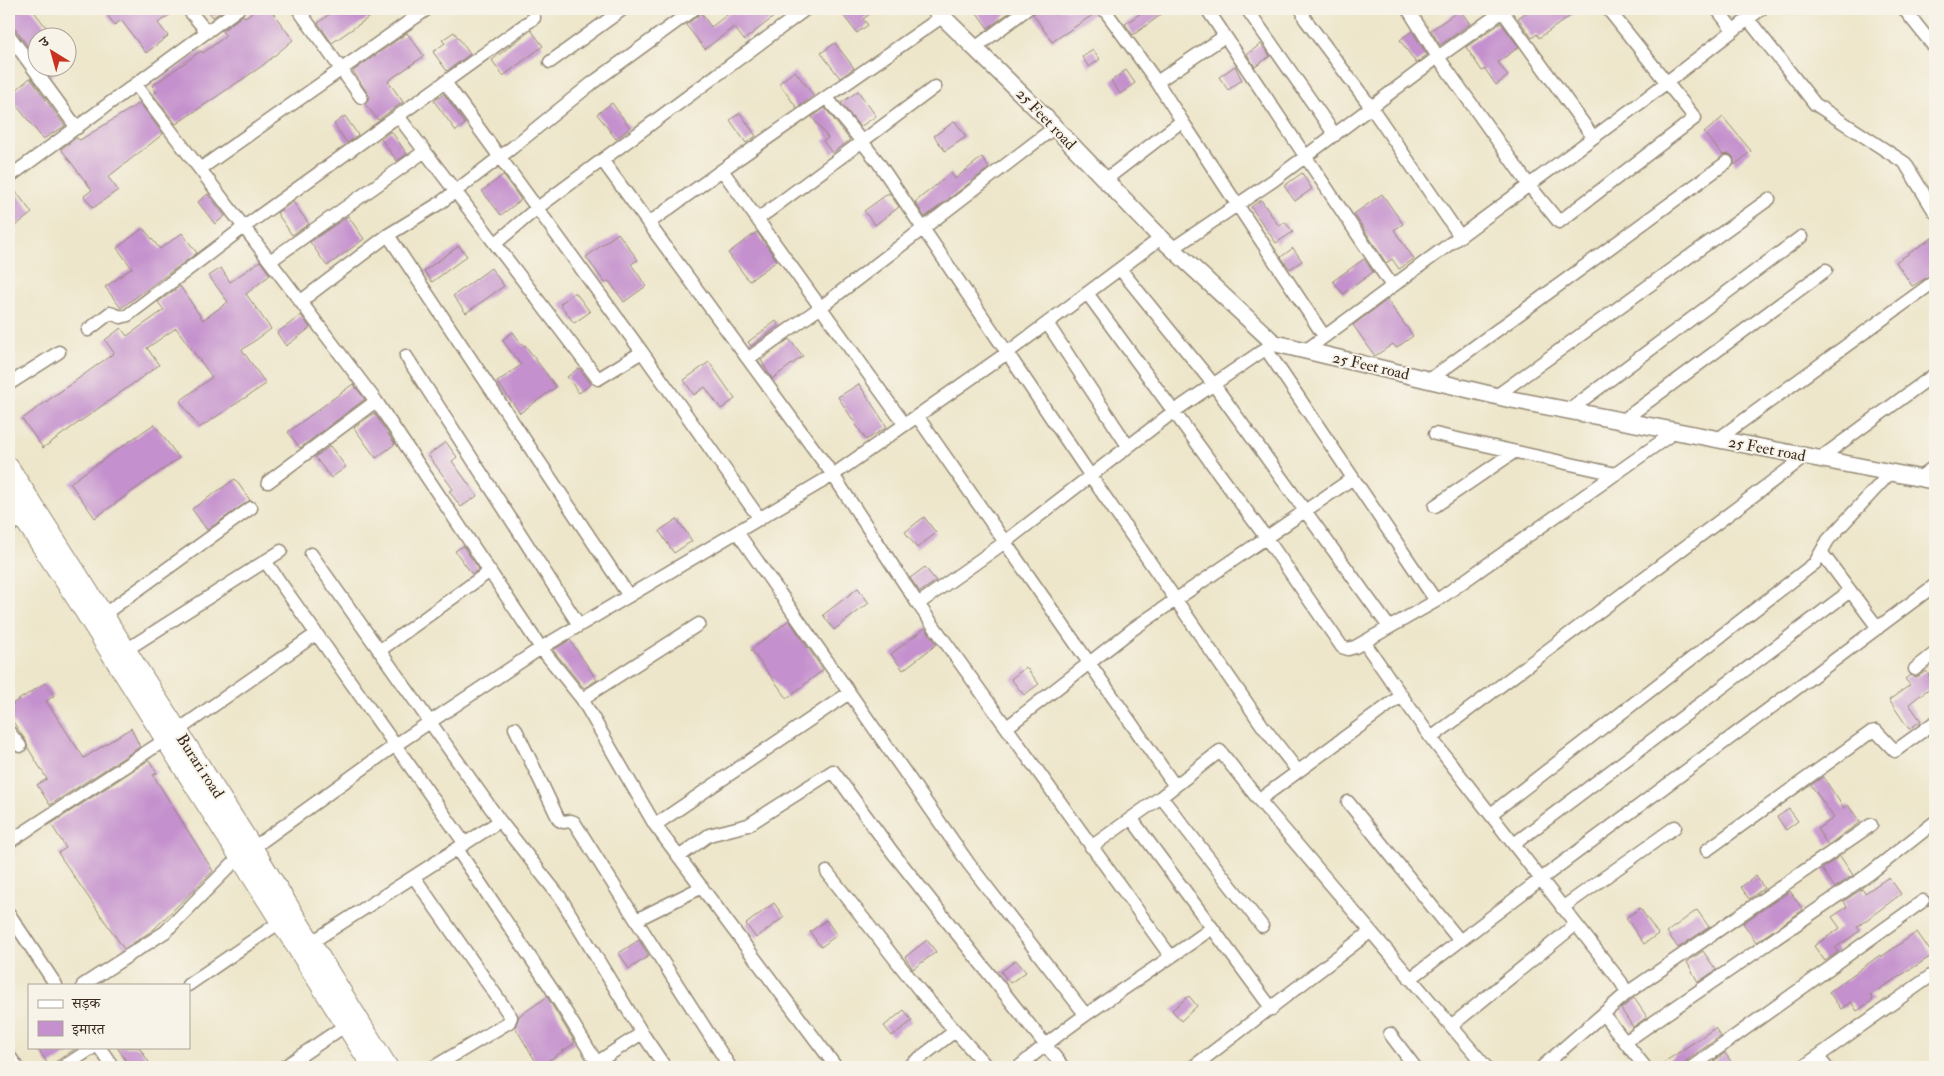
<svg xmlns="http://www.w3.org/2000/svg" width="1944" height="1076" font-family="'IM FELL Double Pica','Noto Serif Devanagari',serif">
<style>
.building{fill:#c490cd}
.lines{fill:none;stroke-linecap:round;stroke-linejoin:round}
.minor-casing{stroke:#948874;stroke-width:15}
.tertiary-casing{stroke:#948874;stroke-width:19}
.secondary-casing{stroke:#948874;stroke-width:21}
.minor{stroke:#fff;stroke-width:12}
.tertiary{stroke:#fff;stroke-width:16}
.secondary{stroke:#fff;stroke-width:19}
.labels{text-anchor:middle;dominant-baseline:central;stroke-width:4;stroke-linejoin:round;paint-order:stroke}
.street-label{font-size:16px;fill:#3b2a1e;stroke:#f7f3e8}
</style>
<rect width="100%" height="100%" fill="#f7f3e8"/>
<filter id="ink" filterUnits="userSpaceOnUse"><feTurbulence type="fractalNoise" baseFrequency=".02" numOctaves="2"/><feDisplacementMap in="SourceGraphic" scale="10" xChannelSelector="R" yChannelSelector="G"/><feConvolveMatrix kernelMatrix="1 2 1 2 8 2 1 2 1" color-interpolation-filters="sRGB"/></filter>
<filter id="wash" filterUnits="userSpaceOnUse"><feTurbulence type="fractalNoise" baseFrequency=".0096" numOctaves="4" result="noise"/><feDisplacementMap in="SourceGraphic" scale="20" xChannelSelector="R" yChannelSelector="G"/><feGaussianBlur stdDeviation="1.12" result="paint"/><feColorMatrix in="noise" values="0 0 0 0 0 0 0 0 0 0 0 0 0 0 0 0 0 1.4 0 .05"/><feComposite in="paint" operator="in"/></filter>
<g filter="url(#wash)">
<rect width="100%" height="100%" fill="#ede6ca"/>
<g id="blocks">
<path class="building" d="M9,9H32L49,31L38,38V60L16,30L9,27Z
M113,9H178L158,23L168,36L146,53L121,20L115,25L107,15L114,10Z
M206,9H225L213,17Z
M257,9H270L293,40L262,66L176,124L153,94L157,92L152,86L201,51L203,53L226,36L222,31L243,15L245,17Z
M336,9H381L332,43L318,23Z
M735,9H784L744,40L734,27L705,49L686,25L701,13L711,27Z
M838,9H877L863,19L868,25L857,33Z
M974,9H1014L988,28Z
M1041,9H1096L1097,12L1052,42L1033,14Z
M1147,9H1169L1133,35L1125,24Z
M1531,9H1580L1539,38L1537,34L1532,38L1518,18Z
M1460,10L1470,24L1440,45L1431,30Z
M1501,23L1519,47L1498,62L1508,76L1496,85L1485,69L1482,71L1466,47Z
M531,30L543,46L503,76L492,60Z
M1412,31L1427,55L1416,63L1400,40Z
M454,32L470,54L447,71L433,52L445,43L442,40Z
M407,33L424,56L388,81L403,102L378,120L365,104L370,97L353,71Z
M835,43L854,68L840,78L821,53Z
M1261,44L1270,56L1255,67L1247,54Z
M1093,50L1100,59L1089,67L1082,57Z
M1235,66L1242,80L1228,90L1219,77Z
M43,68H63L50,77Z
M1126,70L1135,83L1120,94L1111,81Z
M795,71L814,96L797,108L779,83Z
M30,78L65,126L43,139L9,96Z
M858,91L876,116L860,127L841,103Z
M444,94L465,124L456,131L434,101Z
M140,103L163,134L108,177L118,190L93,208L84,196L92,190L61,149L76,138L80,140Z
M612,103L630,128L616,139L597,114Z
M825,108L850,140L832,153L823,141L828,138L812,117Z
M740,113L756,136L746,143L730,120Z
M345,116L358,135L347,143L334,124Z
M1723,117L1751,151L1735,165L1733,157L1730,154L1723,155L1704,133Z
M955,121L966,137L945,151L934,136Z
M391,131L407,154L397,161L381,139Z
M982,157L989,168L925,217L915,202L951,173L955,179Z
M1302,173L1312,189L1295,201L1284,186Z
M503,175L521,200L501,215L482,191Z
M9,185H11L32,213L15,226L9,218Z
M889,193L899,207L875,225L864,211Z
M208,194L225,216L215,224L198,202Z
M1382,194L1403,224L1394,230L1414,259L1399,269L1392,259L1386,263L1354,214Z
M1261,200L1279,226L1285,222L1293,232L1276,243L1251,207Z
M293,202L309,224L292,235L277,213Z
M348,216L364,239L327,266L310,242Z
M143,228L160,249L182,233L197,253L121,308L105,287L132,268L117,248Z
M757,232L777,261L749,281L728,253Z
M618,233L638,260L631,264L646,286L624,302L609,281L605,283L586,257Z
M1935,236V273L1912,286L1896,262Z
M459,246L467,256L432,282L424,271Z
M1293,248L1302,261L1290,269L1281,257Z
M1364,259L1373,272L1343,294L1333,281Z
M260,261L270,275L246,294L271,329L242,350L266,384L199,428L180,401L212,377L176,328L147,348L159,365L43,448L22,419L114,353L105,340L121,328L127,336L164,310L158,302L180,286L203,320L228,302L209,276L221,268L230,282Z
M491,268L504,286L466,313L453,296Z
M575,292L590,312L574,323L560,304Z
M1387,300L1413,336L1396,348L1393,344L1375,356L1353,325Z
M301,315L310,328L286,346L277,333Z
M776,321L779,326L751,346L748,342Z
M513,332L523,346L525,345L556,387L520,413L497,382L521,365L502,340Z
M789,339L803,356L772,379L761,360Z
M709,362L735,399L721,409L705,387L694,395L684,380Z
M579,368L591,384L579,393L567,377Z
M353,384L365,399L300,448L288,432Z
M859,384L887,427L866,440L838,397Z
M374,413L395,444L376,458L354,428Z
M154,424L179,458L95,518L70,483Z
M446,442L457,457L452,461L477,496L461,507L449,491L453,489L428,455Z
M330,446L346,467L331,478L315,457Z
M235,479L250,500L207,530L192,509Z
M924,517L936,533L917,548L905,532Z
M677,519L692,541L674,553L659,531Z
M463,546L479,569L472,574L455,551Z
M925,567L936,581L920,592L910,578Z
M858,588L869,603L834,630L823,615Z
M789,620L823,670L787,698L751,650Z
M925,628L937,644L903,670L891,654Z
M570,640L597,680L584,688L553,650Z
M1026,667L1039,684L1024,695L1011,679Z
M1926,671L1935,684L1909,704L1921,721L1909,729L1889,700L1910,685L1905,679L1910,675L1917,677Z
M45,683L54,696L46,701L84,758L131,728L140,747L50,805L37,785L47,779L28,748L26,741L9,716V706Z
M149,760L157,773L153,775L213,871L153,930L124,949L58,853L66,848L51,824Z
M1823,777L1844,808L1848,805L1860,822L1828,845L1817,829L1834,818L1811,785Z
M1789,809L1798,821L1786,830L1777,817Z
M1840,856L1853,875L1835,888L1822,869Z
M1756,876L1764,888L1749,899L1741,887Z
M1889,877L1901,894L1857,927L1860,931L1835,948L1838,952L1825,961L1814,946L1840,928L1832,917L1847,907L1844,901L1862,889L1865,893Z
M1790,891L1803,910L1756,942L1743,923Z
M774,903L784,917L756,938L746,924Z
M1640,908L1658,934L1644,944L1626,918Z
M1697,910L1709,927L1678,948L1667,932Z
M826,920L837,935L821,947L810,932Z
M1917,932L1933,955L1870,995L1873,1000L1857,1011L1851,1002L1841,1009L1829,992L1880,955L1881,957Z
M639,940L649,956L629,969L619,953Z
M927,940L936,952L913,969L905,957Z
M1703,951L1716,970L1698,982L1687,962Z
M1016,960L1026,972L1010,983L1001,972Z
M1189,996L1197,1006L1181,1021L1172,1010Z
M547,997L575,1043L539,1067L515,1027L519,1016Z
M1634,998L1647,1017L1633,1027L1621,1009Z
M904,1010L912,1021L892,1036L884,1026Z
M1715,1028L1721,1036L1687,1060L1684,1067H1657Z
M37,1047H78L49,1066Z
M117,1047H139L152,1067H130Z
M1725,1053L1735,1067H1718L1714,1061Z"/>
</g>
</g>
<g filter="url(#ink)">
<use href="#blocks" fill-opacity="0" stroke="#948874" stroke-width="1"/>
<g class="lines">
<defs>
<path id="minor" d="M188,9L207,32
M298,9L361,97
M1104,9L1157,82L1225,36
M1207,9L1392,286
M1247,9L1335,135
M1302,9L1305,19L1371,107L1460,236
M1501,9L1593,137
M1506,9L1438,57L1529,185L1559,222L1695,118L1608,9
M1717,9L1733,30
M1904,9L1935,48
M1748,19L1815,104L1905,163L1935,212
M9,35L77,128
M975,48L1027,9
M550,62L623,9
M445,82L642,352
M1157,82L1182,121
M136,85L376,401L541,648L582,699L655,825L836,1067
M827,98L878,162L1090,475L1262,725L1297,770
M398,116L598,379L642,352L760,519
M602,160L833,475L918,604L1005,542L1173,412L1274,343
M200,169L427,9
M722,170L905,425
M9,177L238,9
M1105,180L1182,121L1324,336
M758,219L935,87
M649,223L722,170L943,16
M388,235L629,596
M496,243L536,209L806,9
M1172,249L1274,180L1438,57L1408,9
M270,261L425,151
M1120,269L1214,385L1389,627
M1087,293L1267,539L1342,647L1348,649L1355,647L1436,601
M301,301L388,235L440,203L513,147L591,84L694,9
M1047,323L1128,446
M88,330L110,313L121,317L128,315L244,227L534,18
M1266,349L1436,601L1676,431
M1305,351L1640,103L1761,9
M406,356L579,625
M749,358L821,307L1055,127
M1429,380L1727,162
M9,384L59,352
M1496,396L1769,199
M1568,411L1801,237
M917,416L1175,786
M1622,421L1826,270
M1435,434L1616,474
M1718,439L1935,281
M1819,459L1935,374
M1919,478L1935,466
M268,482L376,401
M1435,506L1514,452
M9,527L27,514
M737,532L969,864L1085,1014
M1822,553L1878,628
M311,554L500,821L560,897L642,1033L665,1067
M265,561L465,844
M918,604L1171,957
M103,615L251,508
M1364,642L1431,738L1806,456
M126,650L281,551
M379,651L490,571
M1915,669L1935,653
M1401,696L1259,800L1486,1067
M582,699L699,624
M1007,727L1133,629L1353,478
M515,728L559,820L563,822L571,821L574,822L636,920
M177,731L316,634
M9,732L20,746
M1431,738L1621,982L1627,993L1603,1014
M1161,797L1262,926
M1348,802L1460,941
M1491,814L1815,563L1828,540L1891,472
M1131,818L1272,1009
M655,825L849,693
M9,842L165,740
M1514,844L1850,591
M1091,847L1161,797L1220,751L1259,800
M253,848L394,746L541,648L833,475L1007,353L1161,238
M457,849L551,988L597,1063
M1707,850L1871,732L1876,731L1895,751L1935,722
M680,856L709,835L748,825L833,771L893,853L1063,1067
M827,872L920,991L987,1067
M414,877L511,1017L509,1022L434,1067
M702,887L636,920L730,1067
M1562,908L1675,827
M9,914L56,985
M312,942L500,821
M1410,979L1541,879L1935,585
M83,985L165,932L239,857
M188,985L280,922
M1627,993L1871,825
M1451,1026L1575,925
M1390,1034L1415,1067
M1625,1042L1869,874L1935,822
M99,1047L113,1067
M9,1056L17,1067
M1818,1057L1826,1067
M63,1067L94,1047
M284,1067L346,1025
M590,1067L642,1033
M908,1067L955,1031
M1019,1067C1079,1014 1148,975 1212,928
M1193,1067L1370,932
M1542,1067L1603,1014L1645,1067
M1692,1067L1923,901
M1803,1067L1935,973"/>
<path id="tertiary" d="M935,9L1045,117L1161,238L1274,343L1509,399L1935,481"/>
<path id="secondary" d="M9,467L253,848L388,1067
M9,497L77,600L372,1067"/>
</defs>
<use href="#minor" class="minor-casing"/>
<use href="#tertiary" class="tertiary-casing"/>
<use href="#secondary" class="secondary-casing"/>
<use href="#minor" class="minor"/>
<use href="#tertiary" class="tertiary"/>
<use href="#secondary" class="secondary"/>
</g>
</g>
<g class="labels">
<g class="street-label">
<text transform="translate(1046 119) rotate(46)">25 Feet road</text>
<text transform="translate(1371 366) rotate(13)">25 Feet road</text>
<text transform="translate(1767 449) rotate(11)">25 Feet road</text>
<text transform="translate(200 766) rotate(57)">Burari road</text>
</g>
</g>
<rect width="1944" height="1076" fill="none" stroke="#f7f3e8" stroke-width="30"/>
<rect x="28" y="984" width="162" height="65" fill="#f7f3e8" stroke="#aca397"/>
<rect x="38" y="1000" width="25" height="8" fill="#ffffff" stroke="#aca397"/>
<text x="72" y="1008" font-size="15" fill="#3b2a1e">सड़क</text>
<rect x="38" y="1021" width="25" height="15" fill="#c490cd" stroke="#aca397"/>
<text x="72" y="1034" font-size="15" fill="#3b2a1e">इमारत</text>
<g transform="translate(52 52) rotate(323)"><circle r="24" fill="#f7f3e8" stroke="#aca397"/>
<path d="M0-4L9 19L0 12L-9 19Z" fill="#c8321e"/>
<text y="-8" font-size="14" font-weight="bold" text-anchor="middle" fill="#3b2a1e">उ</text>
</g>
</svg>
